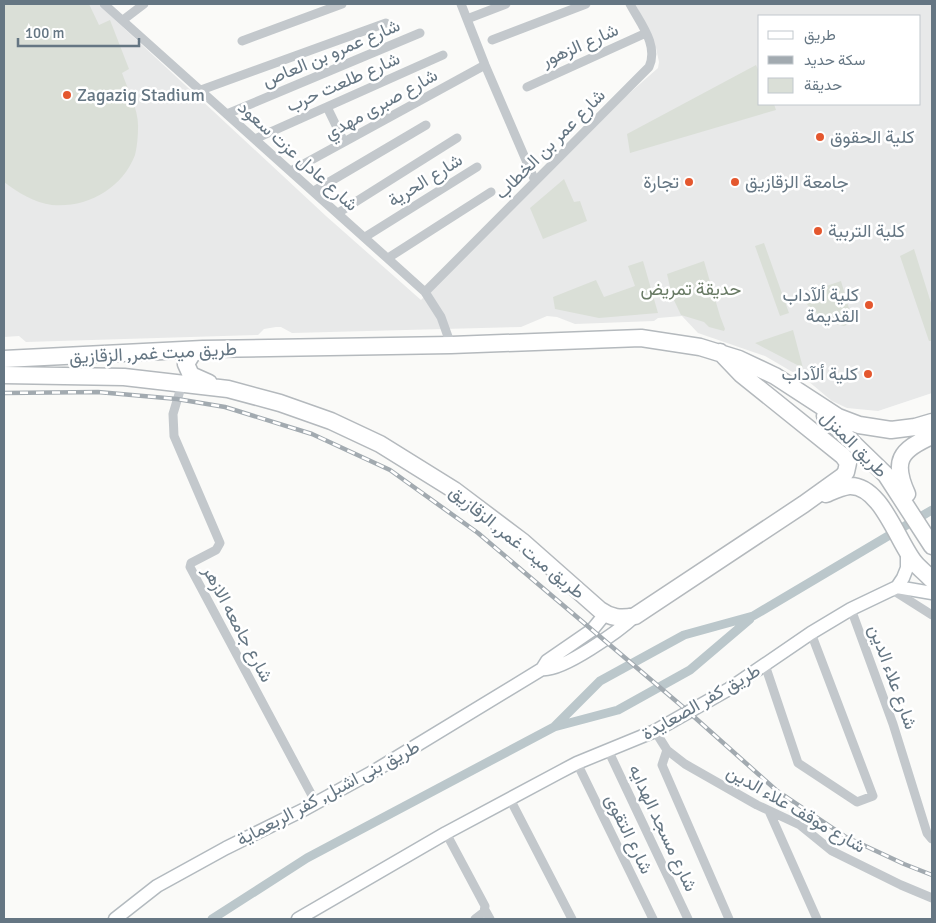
<svg xmlns="http://www.w3.org/2000/svg" width="936" height="923" font-family="Signika,Vazirmatn,sans-serif">
<style>
.built{fill:#e8e9e9;fill-rule:evenodd}
.green{fill:#dadfd7}
.lines{fill:none;stroke-linecap:round;stroke-linejoin:round}
.canal{stroke:#bbc7cb;stroke-width:9}
.secondary-casing{stroke:#b3babf;stroke-width:15}
.highway-casing{stroke:#b4b9bd;stroke-width:19}
.street{stroke:#c3c8cc;stroke-width:9}
.secondary{stroke:#fff;stroke-width:12}
.highway{stroke:#fff;stroke-width:16}
.rail-casing{stroke:#a2aab0;stroke-width:4.5}
.rail{stroke:#fff;stroke-width:2.5;stroke-dasharray:8;stroke-linecap:butt}
.poi-dot{fill:#e4572e;stroke:#fff;stroke-width:2}
.labels{text-anchor:middle;dominant-baseline:central;stroke-width:5;stroke-linejoin:round;paint-order:stroke}
.street-label{font-size:18px;fill:#657683;stroke:#fff}
.poi-label{font-size:18px;fill:#657683;stroke:#fff;text-anchor:start}
.park-label{font-size:18px;fill:#687a64;stroke:#fff}
</style>
<rect width="100%" height="100%" fill="#fafaf8"/>
<path class="built" d="M4,4H98L326,216L421,300L607,113L658,68L659,62L656,48L644,21L635,4H932V393L878,411L847,408L832,401L808,381L765,356L698,333L682,316L658,318L654,321L575,324L557,317L547,316L521,327L292,333L281,327H276L264,329L258,335L26,342L19,336L4,337ZM760,16H920V104H760Z"/>
<path class="green" d="M4,4H89L99,25L110,20L129,69L122,73C128,90 139,110 138,128C138,136 137,147 135,155C122,189 87,208 52,205C35,203 17,192 4,182Z
M756,65L760,73V104H774L776,110L630,153L627,134Z
M564,179L574,202L580,201L587,221L543,239L530,208Z
M764,243L789,313L780,316L755,246Z
M914,249L932,306V341H929L900,256Z
M643,261L658,313L599,318L555,309L553,297L596,280L604,297L635,286L628,266Z
M704,261L720,316L725,329L724,331L709,327L704,322L681,315L672,296L667,274Z
M841,281L853,322L844,326C826,322 809,310 800,295Z
M793,330L803,368L755,343Z"/>
<g class="lines">
<path class="canal" d="M554,727L618,710L690,670L750,619
M212,919L307,858L554,727L600,681L684,635L753,616L932,510"/>
<defs>
<path id="secondary" d="M897,587L932,593
M542,669C562,672 620,630 635,616
M115,919L157,886L226,848L305,809L376,770L542,669L547,661L592,630L605,614
M298,919L446,833L558,773L577,763L655,731L729,689L811,633L851,609L897,587L903,578L907,568V551"/>
<path id="highway" d="M203,349L192,354L186,364L191,375L209,383
M4,359L203,349L451,345L641,338L700,347L739,359L775,376L838,417L859,425L891,430L915,427L932,422
M4,375L124,377L228,389L280,403L331,421L380,444L454,490L523,542L600,610C611,618 621,619 635,616L804,504L843,476L846,472L848,463L843,456L741,374L720,352
M825,416L886,475L932,546
M826,494C833,491 841,487 849,486C881,484 898,543 915,563C920,569 927,574 932,580
M907,494C892,461 900,450 932,436"/>
</defs>
<use href="#secondary" class="secondary-casing"/>
<use href="#highway" class="highway-casing"/>
<path class="street" d="M104,4L425,292L441,317L451,345
M461,4L485,65L535,181
M467,19L506,4
M123,20L144,4
M492,40L586,4
M242,41L342,4
M527,87L646,33
M201,90L386,23
M327,107L344,142
M227,114L420,33
M255,139L443,55
M291,171L485,65
M314,191L426,125
M338,213L457,138
M365,237L477,167
M388,258L491,192
M425,292L649,67C659,45 640,23 630,4
M182,384L173,414L174,436L220,543L216,550L191,563L190,567L316,803
M891,589L932,615
M851,609L893,724L927,833L932,839
M765,665L798,763L857,802L873,796L811,633
M655,731L667,750L685,764L757,805L800,825L832,851L901,885L932,898
M608,750L688,919
M667,750L662,765L729,919
M577,763L653,919
M510,799L572,919
M769,811L817,919
M446,833L485,906L484,912L475,919
M485,910L490,919"/>
<use href="#secondary" class="secondary"/>
<use href="#highway" class="highway"/>
<defs>
<path id="rail" d="M4,393L98,392L177,399L225,407L312,434L390,470L478,533L683,707L776,790L846,837L904,864L932,875"/>
</defs>
<use href="#rail" class="rail-casing"/>
<use href="#rail" class="rail"/>
</g>
<g class="poi-dot">
<circle cx="67" cy="95" r="5"/>
<circle cx="820" cy="137" r="5"/>
<circle cx="689" cy="182" r="5"/>
<circle cx="735" cy="182" r="5"/>
<circle cx="818" cy="231" r="5"/>
<circle cx="869" cy="305" r="5"/>
<circle cx="868" cy="374" r="5"/>
</g>
<g class="labels">
<g class="street-label">
<text transform="translate(580 45) rotate(-24)">شارع الزهور</text>
<text transform="translate(331 53) rotate(-23)">شارع عمرو بن العاص</text>
<text transform="translate(343 82) rotate(-24)">شارع طلعت حرب</text>
<text transform="translate(381 104) rotate(-29)">شارع صبرى مهدي</text>
<text transform="translate(550 144) rotate(-45)">شارع عمر بن الخطاب</text>
<text transform="translate(298 156) rotate(42)">شارع عادل عزت سعود</text>
<text transform="translate(425 180) rotate(-32)">شارع الحرية</text>
<text transform="translate(153 353) rotate(-3)">طريق ميت غمر, الزقازيق</text>
<text transform="translate(854 444) rotate(45)">طريق المنزل</text>
<text transform="translate(517 542) rotate(39)">طريق ميت غمر, الزقازيق</text>
<text transform="translate(238 624) rotate(62)">شارع جامعه الازهر</text>
<text transform="translate(893 677) rotate(70)">شارع علاء الدين</text>
<text transform="translate(701 702) rotate(-30)">طريق كفر الصعايدة</text>
<text transform="translate(328 793) rotate(-28)">طريق بنى اشبل, كفر الربعماية</text>
<text transform="translate(796 809) rotate(30)">شارع موقف علاء الدين</text>
<text transform="translate(663 828) rotate(65)">شارع مسجد الهدايه</text>
<text transform="translate(629 834) rotate(64)">شارع التقوى</text>
</g>
<g class="poi-label">
<text x="77" y="95">Zagazig Stadium</text>
<text x="830" y="137">كلية الحقوق</text>
<text x="679" y="182" text-anchor="end">تجارة</text>
<text x="745" y="182">جامعة الزقازيق</text>
<text x="828" y="231">كلية التربية</text>
<text x="859" y="295" text-anchor="end">كلية ألآداب<tspan x="859" dy="21">القديمة</tspan></text>
<text x="858" y="374" text-anchor="end">كلية ألآداب</text>
</g>
<g class="park-label">
<text x="691" y="289">حديقة تمريض</text>
</g>
</g>
<rect width="936" height="923" fill="none" stroke="#657683" stroke-width="10"/>
<rect x="758" y="15" width="162" height="90" fill="#ffffff" stroke="#c1c8cd"/>
<rect x="768" y="31" width="25" height="8" fill="#ffffff" stroke="#c1c8cd"/>
<text x="804" y="40" font-size="15" fill="#657683">طريق</text>
<rect x="768" y="56" width="25" height="8" fill="#a2aab0" stroke="#c1c8cd"/>
<text x="804" y="65" font-size="15" fill="#657683">سكة حديد</text>
<rect x="768" y="78" width="25" height="15" fill="#dadfd7" stroke="#c1c8cd"/>
<text x="804" y="90" font-size="15" fill="#657683">حديقة</text>
<path d="M18 38v8h121v-8" fill="none" stroke="#657683" stroke-width="2.5"/>
<text x="25" y="38" font-size="15" fill="#657683" stroke="#ffffff" stroke-width="4" paint-order="stroke">100 m</text>
</svg>
